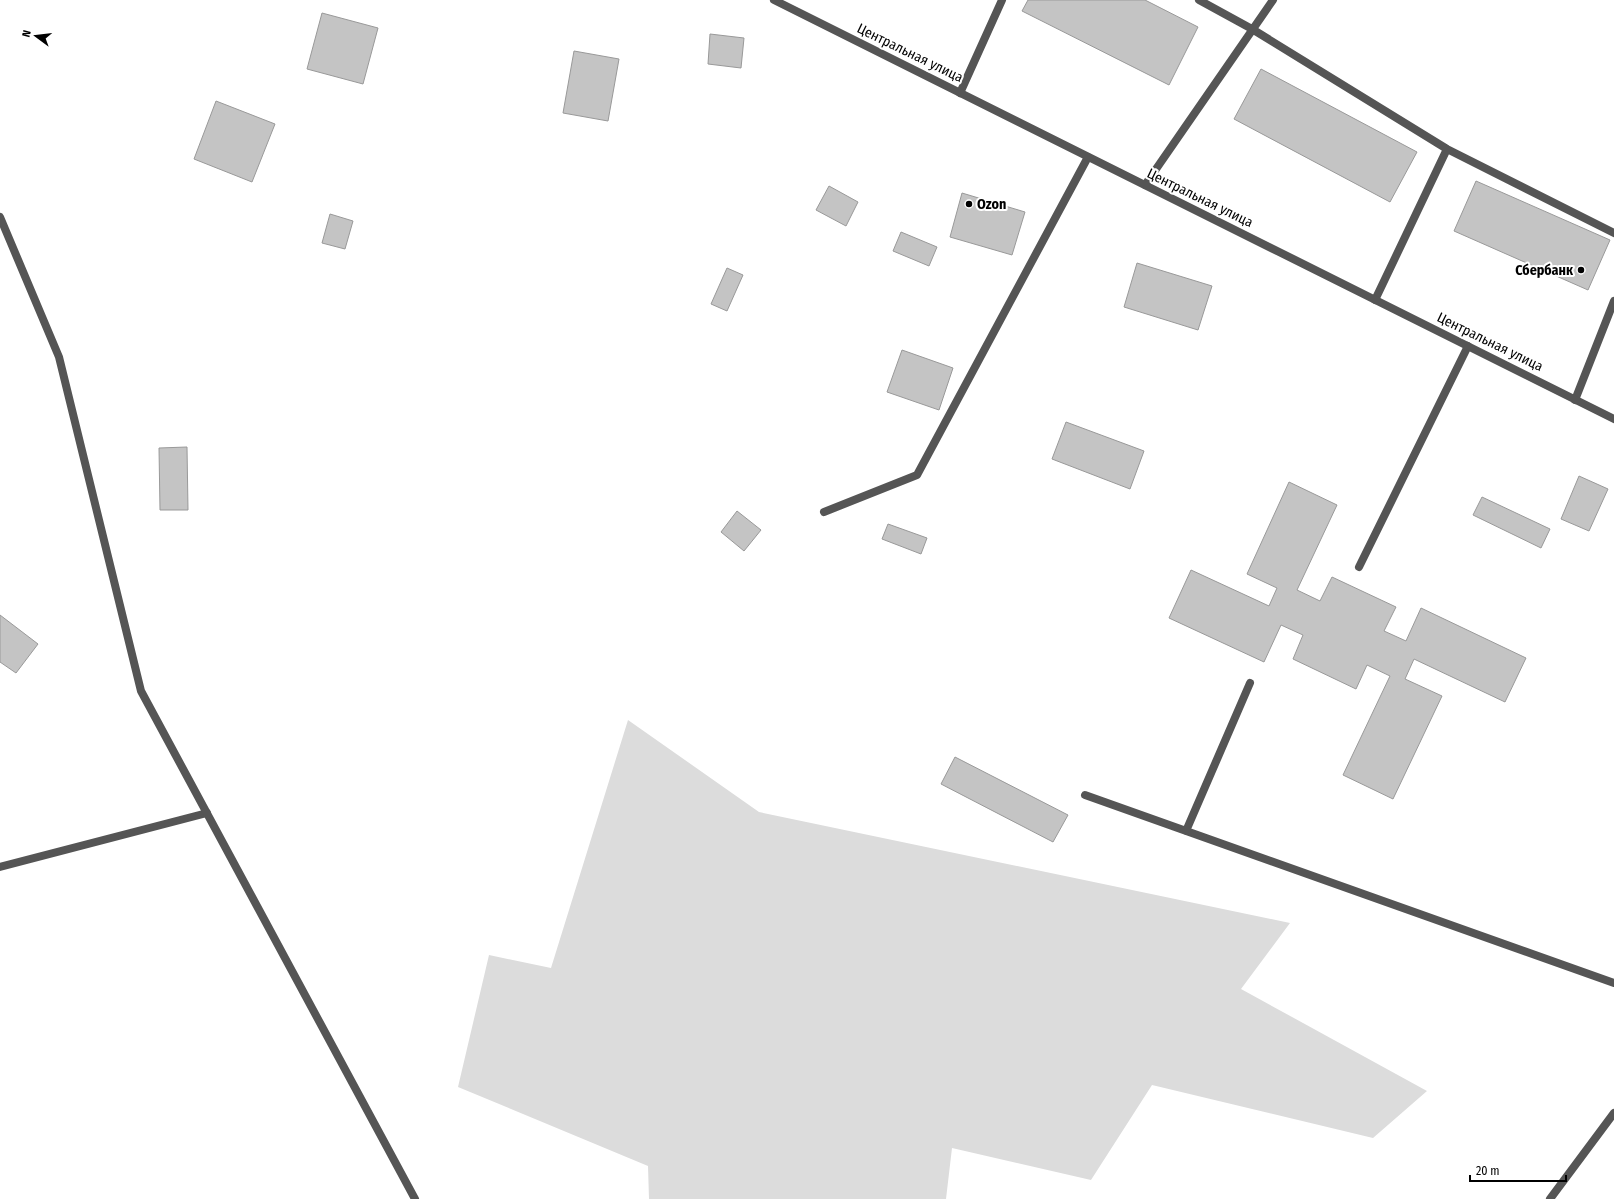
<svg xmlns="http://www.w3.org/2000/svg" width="1614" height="1199" font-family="'Fira Sans Condensed',sans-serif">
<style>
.green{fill:#dcdcdc}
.building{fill:#c4c4c4;stroke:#999}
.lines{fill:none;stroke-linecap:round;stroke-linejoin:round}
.lane{stroke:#555;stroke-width:8}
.street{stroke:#555;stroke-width:8}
.poi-dot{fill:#000;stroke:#fff;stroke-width:1.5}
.labels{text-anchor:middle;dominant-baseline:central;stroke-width:4;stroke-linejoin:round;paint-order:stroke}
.street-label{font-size:14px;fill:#000;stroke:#fff}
.poi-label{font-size:14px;font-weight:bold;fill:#000;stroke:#fff;text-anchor:start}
</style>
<rect width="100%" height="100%" fill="#fff"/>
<path class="green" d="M628,720L759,812L1290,923L1241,989L1427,1091L1373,1138L1152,1085L1091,1180L952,1148L946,1199H649L648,1166L458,1087L489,955L551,968Z"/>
<path class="building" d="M1028,0H1145L1198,27L1169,85L1022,11Z
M322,13L378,28L363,84L307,69Z
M710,34L744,38L741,68L708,64Z
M574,51L619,59L608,121L563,113Z
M1261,69L1417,152L1390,202L1234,119Z
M216,101L275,124L252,182L194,159Z
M1476,181L1610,240L1588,290L1454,231Z
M829,186L858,202L846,226L816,210Z
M962,193L1025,212L1012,255L950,237Z
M330,214L353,221L345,249L322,243Z
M901,232L937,247L929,266L893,251Z
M1137,263L1212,286L1198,330L1124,307Z
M727,268L743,275L727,311L711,304Z
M902,350L953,368L939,410L887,392Z
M1066,422L1144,451L1130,489L1052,459Z
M187,447L188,510H160L159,448Z
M1579,476L1608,489L1589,531L1561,519Z
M1289,482L1337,505L1297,590L1320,601L1332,577L1396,607L1384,631L1406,641L1421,608L1526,658L1505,702L1414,659L1405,679L1442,696L1393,799L1343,775L1390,676L1367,665L1356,689L1293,659L1303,635L1281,625L1264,662L1169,618L1191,570L1269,606L1277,588L1247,574Z
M1482,497L1550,529L1541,548L1473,515Z
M737,511L761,530L744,551L721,532Z
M888,524L927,538L921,554L882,539Z
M0,615L38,644L16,673L0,662Z
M955,757L1068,815L1053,842L941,784Z"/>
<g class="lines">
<path class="lane" d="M1199,0L1252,29L1447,149L1614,233
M960,93L1002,0
M1145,185L1273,0
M1375,300L1447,149
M1575,400L1614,301
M824,512L917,475L1088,157
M1359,567L1468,346
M1085,795L1614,983
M1186,831L1250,683
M0,867L207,813"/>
<path class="street" d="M774,0L1614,419
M0,217L59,357L141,691L415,1199
M1550,1199L1614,1113"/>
</g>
<g class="poi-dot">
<circle cx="969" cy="204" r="4"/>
<circle cx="1581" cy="270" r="4"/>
</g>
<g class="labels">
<g class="street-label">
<text transform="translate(910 53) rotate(26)">Центральная улица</text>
<text transform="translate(1200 198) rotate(26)">Центральная улица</text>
<text transform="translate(1490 342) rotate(26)">Центральная улица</text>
</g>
<g class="poi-label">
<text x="977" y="204">Ozon</text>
<text x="1573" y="270" text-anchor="end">Сбербанк</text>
</g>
</g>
<g transform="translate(36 36) rotate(285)" stroke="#ffffff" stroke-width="3" paint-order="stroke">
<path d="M0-3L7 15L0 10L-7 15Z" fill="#000000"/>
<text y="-6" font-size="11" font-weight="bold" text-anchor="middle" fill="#000000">N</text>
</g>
<path d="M1470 1175v6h96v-6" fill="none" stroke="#000000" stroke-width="2"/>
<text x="1476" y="1175" font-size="12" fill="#000000" stroke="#ffffff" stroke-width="3" paint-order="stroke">20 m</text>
</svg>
